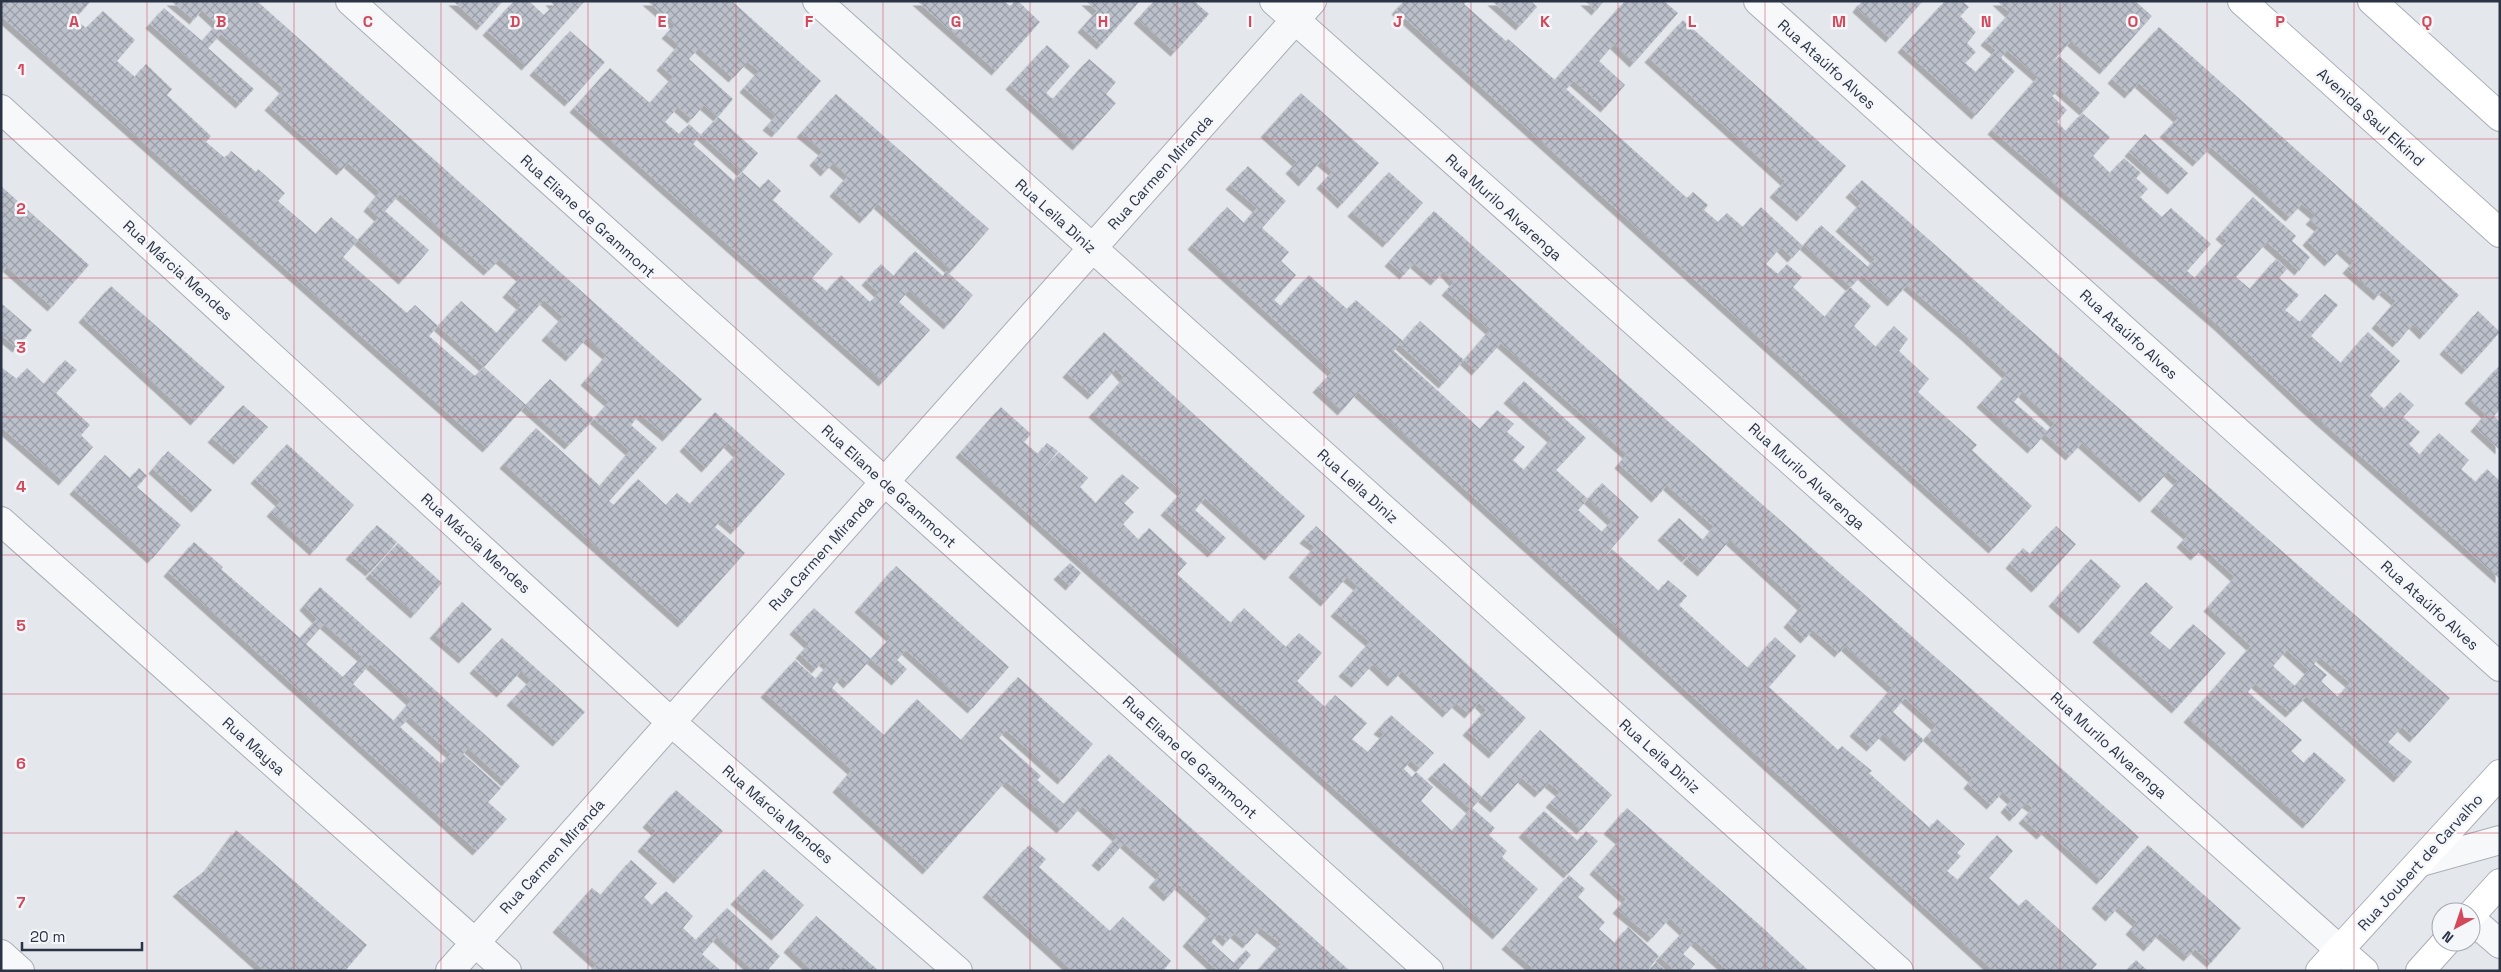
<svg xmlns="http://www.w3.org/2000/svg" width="2501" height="972" font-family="'Space Grotesk',sans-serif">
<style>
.building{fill:url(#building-cross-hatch);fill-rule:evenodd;filter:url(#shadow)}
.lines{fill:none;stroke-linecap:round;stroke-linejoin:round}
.street-casing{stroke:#a9aeb7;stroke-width:30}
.secondary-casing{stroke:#a9aeb7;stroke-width:30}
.street{stroke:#f7f8fa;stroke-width:28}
.secondary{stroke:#fff;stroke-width:28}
.grid{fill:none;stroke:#d1495b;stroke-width:1;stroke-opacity:0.55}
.labels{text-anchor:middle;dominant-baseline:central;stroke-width:5;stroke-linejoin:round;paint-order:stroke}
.street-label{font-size:15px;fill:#2b3445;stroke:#f4f6f9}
.grid-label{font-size:16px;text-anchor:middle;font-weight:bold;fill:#d1495b;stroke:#f4f6f9;stroke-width:5;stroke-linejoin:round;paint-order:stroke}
</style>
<defs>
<pattern id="building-cross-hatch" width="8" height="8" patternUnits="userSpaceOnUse" patternTransform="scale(1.25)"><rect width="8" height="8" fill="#bbc0ca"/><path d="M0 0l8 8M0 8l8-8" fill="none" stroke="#989da6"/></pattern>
<filter id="shadow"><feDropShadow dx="-4.5" dy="4.5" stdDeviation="0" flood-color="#0004"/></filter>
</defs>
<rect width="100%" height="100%" fill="#e4e7ec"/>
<path class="building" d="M1,1H91L75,19L86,28L103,11L135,40L117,61L135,77L146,64L172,89L167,95L211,136L206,142L225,158L231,151L256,172L258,169L285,193L278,201L316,234L331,217L358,240L343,257L407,313L415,305L438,326L429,336L475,376L484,367L526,405L487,448L1,16Z
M171,1H257L702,399L667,437L640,414L631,425L657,448L609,501L614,505L638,479L666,505L677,493L690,504L738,453L728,443L706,468L684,447L715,412L785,474L735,530L722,519L715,527L745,553L682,623L504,464L536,428L600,486L630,451L594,419L609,402L585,381L607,355L587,338L570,357L546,336L563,317L544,300L484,367L438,326L461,301L497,333L521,305L507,293L521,277L500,259L488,271L400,194L385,211L429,250L403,280L358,240L379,217L368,207L380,192L348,163L341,171L269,106L284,89L221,34L208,48L254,89L240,104L150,24L164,8L202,41L217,24L202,10L194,20Z
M453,1H503L481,26Z
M514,1H529L544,15L554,5L550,1H585L526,66L487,31Z
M647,1H732L821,81L776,133L767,126L776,116L744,88L759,71L748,62L733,78L699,48L689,59L733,99L718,117L704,105L692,119L678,107L665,122L679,134L689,124L701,135L718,117L758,153L742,172L760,188L768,179L781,191L773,200L833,254L812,278L827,291L841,275L870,302L879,293L866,281L881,264L894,276L915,251L943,276L946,271L973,295L948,325L909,290L899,302L930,330L883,382L574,108L610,68L650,103L673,77L661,66L679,45L666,34L675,25ZM701,135L742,172L734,181L693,144Z
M917,1H1004L1010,6L1015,1H1018L1040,22L996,71Z
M1086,1H1140L1101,45L1082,28L1097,11Z
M1154,1H1194L1209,14L1175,52L1138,19Z
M1404,1H1466L1464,4L1506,41L1508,39L1555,80L1625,1H1664L1678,13L1634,63L1614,44L1599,61L1625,85L1605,108L1574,81L1566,89L1687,198L1693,192L1708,205L1704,210L1718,222L1727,213L1743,227L1761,207L1803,246L1792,258L1781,247L1766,264L1778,274L1787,264L1802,277L1793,287L1825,317L1850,287L1871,306L1854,326L1876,347L1894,326L1908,339L1899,351L1929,379L1918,392L1977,445L1972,450L2032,506L1993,549L1430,41L1396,10Z
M1492,1H1531L1537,7L1520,26Z
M1585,1H1604L1596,11Z
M1862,1H1923L1890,38L1857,8Z
M1945,1H1962L1969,7L1960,16L1976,32L1967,43L1976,52L1965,63L1976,72L1996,50L1985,41L2010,13L1997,1H2135L2152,16L2104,70L2071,41L2047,68L2059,56L2100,93L2084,111L2059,89L2052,96L2067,110L2057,122L2066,131L2082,113L2110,137L2093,156L2110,173L2124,158L2141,173L2136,178L2148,189L2140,197L2162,217L2171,208L2211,244L2187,271L2195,278L2227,241L2220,235L2253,197L2296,236L2292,241L2310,257L2299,271L2267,242L2236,277L2250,289L2276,259L2287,269L2279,278L2299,295L2285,310L2300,322L2325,294L2338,305L2311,336L2341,363L2368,332L2400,361L2370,395L2384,409L2400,392L2414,405L2403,417L2420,432L2409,444L2420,455L2439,433L2469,460L2461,469L2476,482L2487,469L2500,481V579L2304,406L2218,325L1992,130L2038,77L2007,50L2001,58L2015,71L1976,115L1902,48Z
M1683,20L1846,166L1801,217L1774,193L1785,181L1649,58Z
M2159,27L2459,295L2424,335L2413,324L2397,343L2376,324L2396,301L2383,290L2378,296L2347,269L2354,261L2341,249L2329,262L2307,241L2319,227L2310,220L2315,215L2302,204L2290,217L2211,147L2197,162L2164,133L2178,118L2139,83L2129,94L2112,79Z
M570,31L605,62L569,102L534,71Z
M1047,45L1070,66L1046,93L1053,99L1089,59L1116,82L1106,94L1116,103L1077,146L1010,85Z
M1301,93L1379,163L1342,204L1321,184L1333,171L1321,161L1303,182L1290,169L1297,162L1265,133Z
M836,94L989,229L952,271L878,204L864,219L834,192L848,176L833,163L825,172L814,161L823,151L801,133Z
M2145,134L2188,173L2172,190L2129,152Z
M1248,166L1286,201L1262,228L1289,252L1281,261L1296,275L1274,300L1281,306L1309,275L1347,309L1356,300L1403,341L1420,321L1464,360L1443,384L1399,344L1394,351L1480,429L1497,410L1514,424L1507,432L1525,447L1513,460L1524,470L1552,438L1508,399L1524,381L1586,438L1556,470L1588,499L1578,510L1602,532L1612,521L1588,499L1602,483L1639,517L1597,565L1612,549L1659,591L1668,580L1687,596L1679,605L1748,668L1775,637L1796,656L1769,687L1838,750L1842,746L1872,771L1869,773L1930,828L1937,819L1965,844L1957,853L1961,856L1947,871L1958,880L1997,835L2013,851L1989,878L2019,906L2026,899L2097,964L2091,971H1994L1358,392L1342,411L1317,388L1332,372L1192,245L1227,207L1244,223L1257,208L1230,185Z
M1389,172L1423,203L1387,243L1352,212Z
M1862,180L2090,383L2450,698L2414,738L2402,727L2388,742L2412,762L2398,778L2307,696L2290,713L2255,683L2248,692L2302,740L2291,751L2304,763L2314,752L2346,780L2307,824L2188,718L2251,646L2208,607L2235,577L2203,548L2195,556L2181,543L2188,535L2155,507L2178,481L2168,472L2144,498L2082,443L2070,456L2045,434L2032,449L1981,403L2007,374L1966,336L1907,285L1892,302L1862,275L1851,287L1804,245L1821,225L1868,267L1875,259L1840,227L1861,203L1850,193ZM2022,392L2055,423L2047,431L2014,402ZM2287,650L2309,670L2295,686L2273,666ZM2320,657L2350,683L2338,697L2321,681L2327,675L2314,664Z
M1,186L89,265L52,307L7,267L1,274Z
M1434,211L1661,415L2139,837L2101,880L2046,830L2041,835L2023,819L2033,808L2026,803L2014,817L2005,808L2012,800L2003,792L1991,805L1968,784L1973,778L1927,736L1936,726L1905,698L1893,712L1924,740L1909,757L1883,734L1871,747L1854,732L1892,688L1845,646L1839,653L1813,630L1805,639L1788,623L1802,606L1730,540L1702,572L1687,559L1699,545L1686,558L1662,536L1679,518L1703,540L1714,527L1667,485L1656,498L1619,464L1627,454L1501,343L1476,371L1464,360L1490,330L1446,291L1454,282L1444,271L1435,281L1414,263L1404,275L1389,262Z
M111,286L225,387L195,421L83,318Z
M1,303L32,330L17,348L1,335Z
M2478,311L2500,332L2466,370L2444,350Z
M1104,332L1305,516L1269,556L1205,498L1195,510L1226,538L1212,553L1165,511L1182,492L1093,413L1124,378L1116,369L1092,395L1067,373Z
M65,360L77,370L56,393L90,425L81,435L93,447L63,481L1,427V367L17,379L27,368L44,384Z
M2500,365V409L2494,416L2500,422V450L2475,427L2486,414L2469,399Z
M550,379L594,419L569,445L525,406Z
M243,405L268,427L238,460L212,438Z
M1001,407L1031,434L1024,442L1038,454L1047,443L1058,451L1038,474L1059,452L1088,478L1080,487L1096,503L1122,474L1139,488L1124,503L1134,512L1123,524L1139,540L1149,528L1187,563L1177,574L1231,623L1244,608L1286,647L1299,633L1322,653L1297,681L1325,707L1335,695L1367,723L1352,739L1368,752L1384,734L1378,730L1391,715L1434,753L1420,768L1411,760L1404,769L1412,777L1416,772L1433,787L1421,801L1452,831L1471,809L1432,775L1444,763L1482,797L1472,808L1495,828L1489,835L1507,851L1502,857L1538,889L1497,935L960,453Z
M287,444L354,505L314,551L271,512L280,502L255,479Z
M168,451L212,490L196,508L153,469Z
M105,455L130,478L139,468L147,476L137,487L181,525L152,559L74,490Z
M377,525L397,542L370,572L350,555Z
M1316,526L1526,718L1493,754L1467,731L1486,710L1479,703L1469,714L1456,703L1447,713L1402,671L1392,682L1373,664L1356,683L1343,672L1370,642L1335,612L1358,586L1347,577L1325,602L1293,573L1315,547L1304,539Z
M2056,526L2076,544L2036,588L2010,564L2023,548L2030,554Z
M194,542L223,567L221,569L300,638L317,619L304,606L320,587L520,766L506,782L468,748L463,754L501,788L488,802L507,819L477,851L168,572ZM324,624L362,657L343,677L306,644ZM370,664L411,701L394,721L353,684ZM410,717L451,754L441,764L400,727Z
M398,543L442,583L415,614L370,574Z
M2091,559L2121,586L2083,629L2053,602Z
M1070,563L1081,573L1070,586L1058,575Z
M896,566L1009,667L972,709L906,650L897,660L907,669L896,681L871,659L891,637L859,608Z
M2146,582L2173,607L2150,633L2170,650L2193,624L2226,653L2176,709L2097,638Z
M462,602L492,629L463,659L434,634Z
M814,608L871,659L848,684L841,677L832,688L884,735L917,699L961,740L1018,677L1093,744L1062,780L1006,730L999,738L1041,776L1037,780L1064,804L1109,754L1350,971H1257L1281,944L1261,928L1247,944L1234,933L1227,942L1219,934L1211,942L1234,963L1246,950L1251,955L1237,971H1218L1187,942L1211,914L1179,885L1168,897L1153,883L1160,875L1124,843L1103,867L1096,861L1117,837L1082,806L1061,829L1006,781L927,870L837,788L852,770L765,693L795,660L816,679L828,665L823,661L816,669L800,654L809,644L794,630Z
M502,638L585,712L557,742L511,701L531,680L521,671L501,693L474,669Z
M1540,730L1612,795L1581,830L1550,803L1560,792L1549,783L1539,793L1522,778L1495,808L1482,797Z
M676,790L723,831L678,879L642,847L656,831L647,823Z
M1627,808L1763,928L1809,971H1725L1726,969L1695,941L1683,954L1695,964L1689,971H1676L1660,957L1684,931L1670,918L1652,938L1617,909L1626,899L1594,870L1620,840L1608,830Z
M1544,811L1578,841L1586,831L1598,841L1568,874L1523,833Z
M236,830L367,945L345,971H265L177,892L207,869Z
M1029,845L1046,859L1039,867L1110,931L1123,917L1171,961L1163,971H1073L987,893Z
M2148,845L2241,928L2211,963L2195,949L2188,957L2160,933L2148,947L2130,930L2137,922L2119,906L2110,917L2096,904Z
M631,860L657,883L644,897L652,905L666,891L693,916L683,928L696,940L727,908L780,956L767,971H754L717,937L702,954L721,971H590L597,964L557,928L592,888L601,895Z
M764,869L804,905L776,936L735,900Z
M1569,875L1585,889L1578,897L1605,922L1599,929L1615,943L1628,927L1659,956L1647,971H1536L1506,945Z
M816,916L856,951L879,971H848L843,966L839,971H813L788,948Z
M2136,960L2148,971H2126Z
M1656,962L1666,971H1648Z"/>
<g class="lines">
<defs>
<path id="street" d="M350,1L1429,971
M817,1L1899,971
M1274,1L2340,950
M1758,1L2500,667
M1,109L671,722L958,971
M1,521L507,971
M2421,862L2500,840
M2471,919L2500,944
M1,954L20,971
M450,971L1312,1"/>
<path id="secondary" d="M2242,1L2500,233
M2372,1L2500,117
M2471,915L2500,883
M2340,950L2364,971
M2320,971L2500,774
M2420,971L2446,942"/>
</defs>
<use href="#street" class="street-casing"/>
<use href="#secondary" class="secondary-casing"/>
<use href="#street" class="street"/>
<use href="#secondary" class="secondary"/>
</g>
<path class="grid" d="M147,1V971M294,1V971M441,1V971M588,1V971M736,1V971M883,1V971M1030,1V971M1177,1V971M1324,1V971M1471,1V971M1618,1V971M1765,1V971M1913,1V971M2060,1V971M2207,1V971M2354,1V971M1,139H2500M1,278H2500M1,417H2500M1,555H2500M1,694H2500M1,833H2500"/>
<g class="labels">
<g class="street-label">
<text transform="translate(1827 64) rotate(42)">Rua Ataúlfo Alves</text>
<text transform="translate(2371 117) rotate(42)">Avenida Saul Elkind</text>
<text transform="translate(1160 172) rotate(-48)">Rua Carmen Miranda</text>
<text transform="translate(1504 207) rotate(42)">Rua Murilo Alvarenga</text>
<text transform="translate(588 216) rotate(42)">Rua Eliane de Grammont</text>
<text transform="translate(1056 216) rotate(42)">Rua Leila Diniz</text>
<text transform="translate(178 270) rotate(42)">Rua Márcia Mendes</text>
<text transform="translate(2129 334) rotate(42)">Rua Ataúlfo Alves</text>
<text transform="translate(1807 476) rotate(42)">Rua Murilo Alvarenga</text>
<text transform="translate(889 486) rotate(42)">Rua Eliane de Grammont</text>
<text transform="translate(1358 486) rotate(42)">Rua Leila Diniz</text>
<text transform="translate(476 543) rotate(42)">Rua Márcia Mendes</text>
<text transform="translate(821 553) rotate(-48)">Rua Carmen Miranda</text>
<text transform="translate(2430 605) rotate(42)">Rua Ataúlfo Alves</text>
<text transform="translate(2109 745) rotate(42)">Rua Murilo Alvarenga</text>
<text transform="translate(254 746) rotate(42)">Rua Maysa</text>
<text transform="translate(1660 756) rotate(42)">Rua Leila Diniz</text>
<text transform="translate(1190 757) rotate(42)">Rua Eliane de Grammont</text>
<text transform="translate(778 814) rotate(41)">Rua Márcia Mendes</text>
<text transform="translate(552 856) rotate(-48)">Rua Carmen Miranda</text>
<text transform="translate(2420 862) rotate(-48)">Rua Joubert de Carvalho</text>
</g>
</g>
<g class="grid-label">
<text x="74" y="27">A</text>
<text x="221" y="27">B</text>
<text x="368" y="27">C</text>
<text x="515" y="27">D</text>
<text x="662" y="27">E</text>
<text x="809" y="27">F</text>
<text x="956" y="27">G</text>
<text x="1103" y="27">H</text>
<text x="1250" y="27">I</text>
<text x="1398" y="27">J</text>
<text x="1545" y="27">K</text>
<text x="1692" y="27">L</text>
<text x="1839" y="27">M</text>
<text x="1986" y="27">N</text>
<text x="2133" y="27">O</text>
<text x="2280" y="27">P</text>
<text x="2427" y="27">Q</text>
<text x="21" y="75">1</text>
<text x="21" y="214">2</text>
<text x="21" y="353">3</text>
<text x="21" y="492">4</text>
<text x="21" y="631">5</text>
<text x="21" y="769">6</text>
<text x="21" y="908">7</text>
</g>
<rect width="2501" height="972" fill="none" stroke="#2b3445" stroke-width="5"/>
<g transform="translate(2456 927) rotate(220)"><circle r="24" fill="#f4f6f9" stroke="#a4a8b1"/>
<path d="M0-4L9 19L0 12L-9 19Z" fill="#d1495b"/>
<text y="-8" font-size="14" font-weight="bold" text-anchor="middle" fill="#2b3445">N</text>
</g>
<path d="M22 942v8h120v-8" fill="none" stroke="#2b3445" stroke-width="2.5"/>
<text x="30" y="942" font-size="15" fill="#2b3445" stroke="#f4f6f9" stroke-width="4" paint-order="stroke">20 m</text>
</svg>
